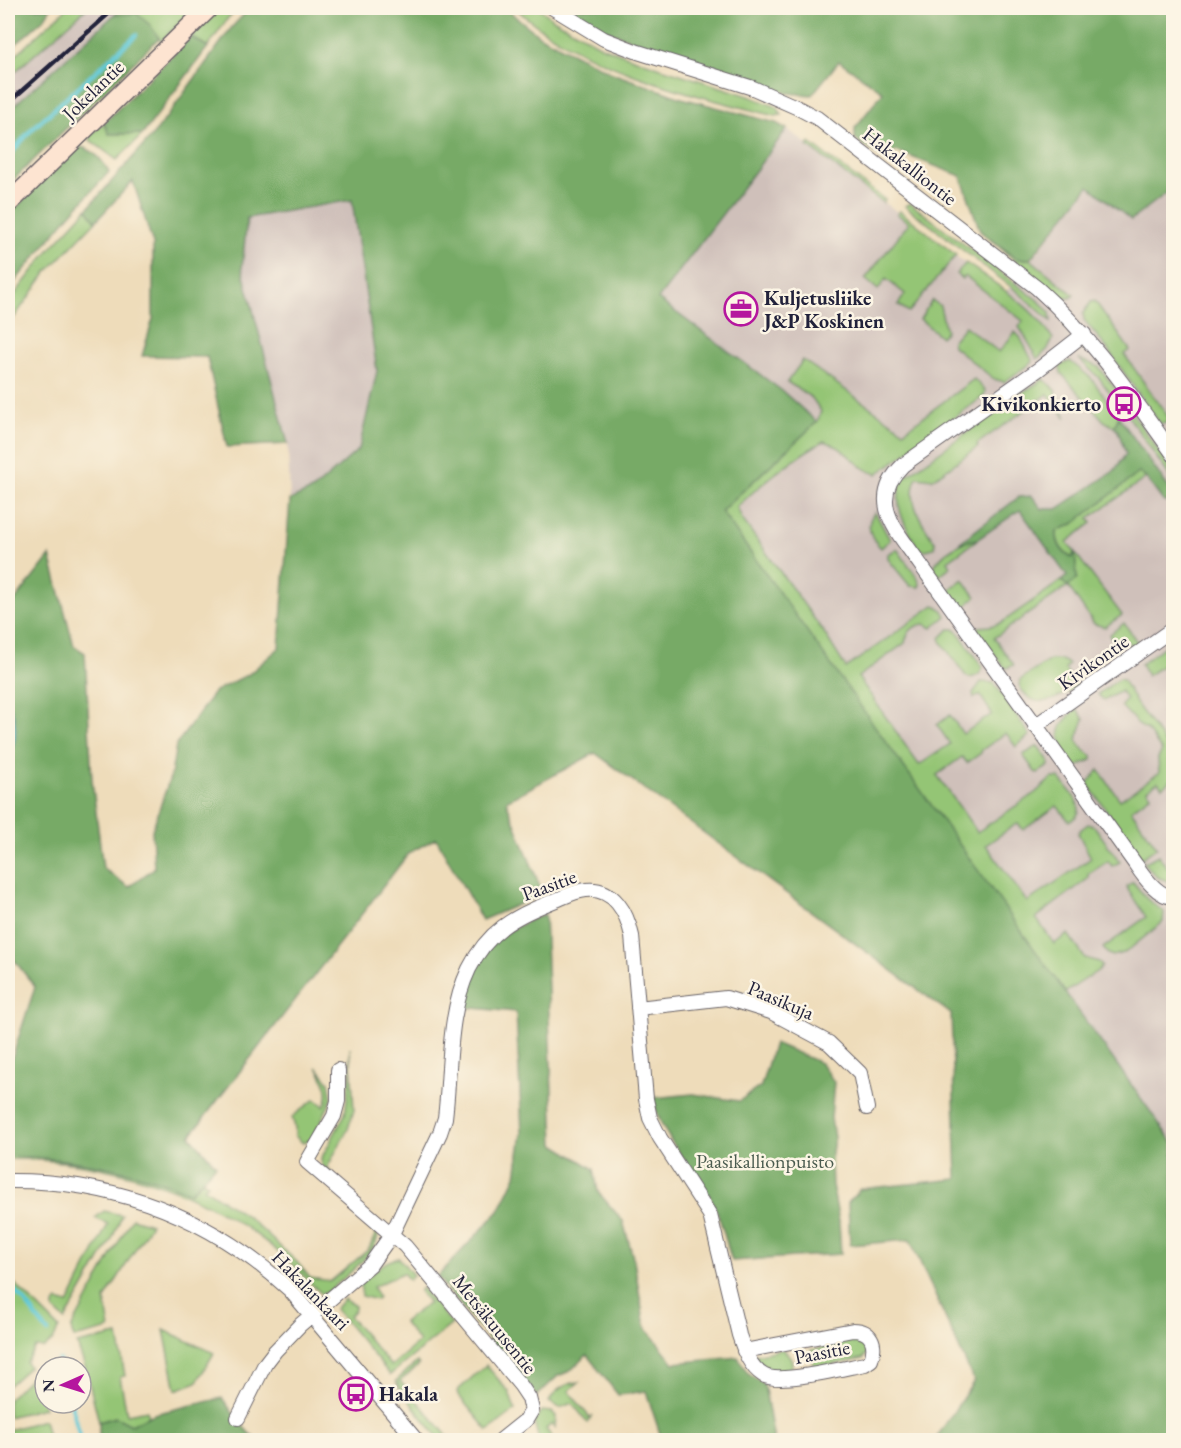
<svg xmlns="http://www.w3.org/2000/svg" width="1181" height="1448" font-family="'EB Garamond',serif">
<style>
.industrial{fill:#cfc0ba}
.green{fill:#94c575;stroke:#5b7458;stroke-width:1.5}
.forest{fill:#7a6;stroke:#4c6650;stroke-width:1.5}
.water{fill:#5dc8d6;stroke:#407588;stroke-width:1.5}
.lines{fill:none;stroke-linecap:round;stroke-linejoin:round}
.stream{stroke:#5dc8d6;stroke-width:4.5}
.street-casing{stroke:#696367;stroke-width:16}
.secondary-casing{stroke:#696367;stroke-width:21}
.street{stroke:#fff;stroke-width:14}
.secondary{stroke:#fde4d1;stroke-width:18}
.rail{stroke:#22223b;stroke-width:4.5}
.labels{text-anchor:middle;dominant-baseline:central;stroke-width:5;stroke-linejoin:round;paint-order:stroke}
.street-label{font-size:20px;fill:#22223b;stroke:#fcf5e5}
.poi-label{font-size:20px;font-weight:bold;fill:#22223b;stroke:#fcf5e5;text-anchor:start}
.park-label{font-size:20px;fill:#4a5b4f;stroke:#fcf5e5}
</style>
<rect width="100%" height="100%" fill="#fcf5e5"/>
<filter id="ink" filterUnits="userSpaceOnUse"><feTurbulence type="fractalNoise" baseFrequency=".0167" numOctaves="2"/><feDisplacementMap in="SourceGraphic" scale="12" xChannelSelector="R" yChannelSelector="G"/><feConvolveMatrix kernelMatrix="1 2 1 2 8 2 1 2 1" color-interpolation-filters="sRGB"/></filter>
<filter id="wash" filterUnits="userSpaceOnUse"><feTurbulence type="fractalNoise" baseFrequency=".008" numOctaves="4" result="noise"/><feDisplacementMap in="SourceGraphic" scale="24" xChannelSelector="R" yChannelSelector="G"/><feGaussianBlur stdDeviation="1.35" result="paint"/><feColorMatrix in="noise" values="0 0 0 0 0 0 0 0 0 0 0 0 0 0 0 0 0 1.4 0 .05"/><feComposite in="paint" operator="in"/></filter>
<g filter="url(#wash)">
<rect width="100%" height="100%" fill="#eedcba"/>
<path class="industrial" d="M87,8H123L8,110V78Z
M787,129L1005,293L1089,186L1131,220L1173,188V1143L721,511L816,422L781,390L658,299Z
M352,200L377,371L359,449L314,489L290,500L288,444L242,268L247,218Z"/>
<path class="green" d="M67,8H87L8,78V62Z
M123,8H196L161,41L136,13L114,15Z
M221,8H238L228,18L208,47L191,37Z
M515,8H539L553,19L603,47L658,67L749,96L777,107L782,115L775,116C691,95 579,67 515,8Z
M104,123L109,134H143L117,160L90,140V135Z
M810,143L885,200L883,203L808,146Z
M910,203L1040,302L1050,313L1051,321L1018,292L905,206Z
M87,209L96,221L47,272L8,326V303L50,249Z
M900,211L956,255L909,312L898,305L905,294L886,279L878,290L865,279L909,223L897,214Z
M980,231L1018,259H1030L1074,295L1070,298L1058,297Z
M966,263C995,283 1035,308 1053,339L1047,350L1037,359L1030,345L1019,327L1023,321L965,276L962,279L956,274Z
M932,300L940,306L946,331L941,337L920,319Z
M1095,301L1130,350L1124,354L1171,421L1162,424L1158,421L1106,347L1084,320L1083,313L1091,302Z
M965,326L999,352L1015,332L1020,337L1033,362L1004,382L994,379L953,346L952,341Z
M1079,359L1099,367L1119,394L1112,396L1100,379Z
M803,360L904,431L974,379L985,390L984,396L877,474C857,469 845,446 824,441C793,458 762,483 737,507L742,519L823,631L846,668L934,605C941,607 943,610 946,616L932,628L925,624C914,625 907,632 905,643L858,677L919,765L950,744L937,725L950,715L963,734L992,714L980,695L974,698L973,693L981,682L994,683L1030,735L1016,747L1006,733L982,750L981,753L967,763L962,757L937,775L977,832L1035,793L1052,778H1059C1069,789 1092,813 1069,821L1057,806L1023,830L1018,823L986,845L1027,902L1091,858L1078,833L1080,830L1088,824L1095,827L1120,862L1112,866L1108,861L1088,874L1089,878L1036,918L1054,944L1068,934L1085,958L1099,962L1102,965L1099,970L1066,992L1047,1009L721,511L817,422L821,411L812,398L787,382Z
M1070,361L1091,378L1119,416L1114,427L1104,421L1061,373L1060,366Z
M1044,379L1055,390L1066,418L1048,394L977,444L978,447L933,479L917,477C905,499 923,525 935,542L934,548L926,550L919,549C905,526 892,506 902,479L1020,394Z
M1127,406L1173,471V481L1124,410Z
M1139,472L1146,478L1089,518L1092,523L1067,542L1122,615L1105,627L1094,624L1068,586L994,638L1014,665L1007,668L1004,667L977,630L978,627L991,626L1001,623L1061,581L1068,586L1077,579L1074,553L1072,558C1061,551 1056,543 1057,531L1073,524Z
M875,512L890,540L881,548C870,537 864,525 875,512Z
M978,539L948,561L951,566L939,576L933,568C943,550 960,543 978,539Z
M897,549L917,577L920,584L919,587L910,586L888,559V554Z
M963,579L976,597L963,608L949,590Z
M1124,623L1138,643L1132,647L1128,642L1116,644L1109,635Z
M949,629H956L982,666C983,674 975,677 969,678L965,675L942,643L940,638Z
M1169,643L1173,644V659L1147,676L1141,664Z
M1050,660H1062L1069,664L1065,669L1077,686C1058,700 1033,713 1019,685L1020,680Z
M1119,679L1123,680L1138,706L1173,754V779L1162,787L1158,782L1147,790L1151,795L1131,810L1157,847L1141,859L1087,783L1099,770L1120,800L1159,773L1158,758L1162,751L1147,730L1140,726L1121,706L1126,699L1121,691L1105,700L1101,698L1098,694Z
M1077,709L1084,719L1077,739L1081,747L1092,756V760L1075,767C1057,743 1051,729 1077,709Z
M1038,746L1049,761V766L1038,773L1035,772L1023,755Z
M1158,855L1167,867L1173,869V883L1157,877L1144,863Z
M1133,882L1147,899L1164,912L1163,922L1126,952L1113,956L1108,954L1103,948L1146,917L1128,890L1127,886Z
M350,1047L354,1110L348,1129L327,1168L331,1171L329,1173L322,1165L321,1159L345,1114L350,1075Z
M317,1067L329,1082L332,1099L312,1139L303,1143L295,1136V1127L292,1117L315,1099L324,1106C332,1093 324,1080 317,1067Z
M8,1156C70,1158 133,1168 190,1193L203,1180L208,1184L204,1188L248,1217L297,1262L310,1278L331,1281L369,1249L376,1233L362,1221L365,1218C369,1222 376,1227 377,1232C384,1249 339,1281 328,1292L322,1294C308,1282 296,1267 282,1255C207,1190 106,1159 8,1159Z
M104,1211L122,1215L112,1239L65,1320L54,1310V1305L58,1301L68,1304L108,1224L95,1218Z
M132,1218L151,1224L105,1299L110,1329L74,1338L71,1329Z
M399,1258L413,1275L409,1280L403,1273L373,1287L378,1297L376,1300L362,1296L360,1284C372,1274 383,1260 399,1258Z
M8,1277L59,1328L53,1340L44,1348L35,1347L26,1362L29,1367L8,1386Z
M422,1288L452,1324L390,1375L335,1309L344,1299L355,1306V1309L349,1316L391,1366L419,1342L403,1322L429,1303L419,1291Z
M164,1330L214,1353L197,1382L176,1390Z
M118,1335L125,1376L120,1377L127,1414L147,1410L149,1416L131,1425L116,1417L99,1422L86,1370L77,1344Z
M855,1336L864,1338L870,1348L863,1359L814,1368L811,1350L822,1348L832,1340Z
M783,1349C792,1357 795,1363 789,1374H770L755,1359L756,1355Z
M417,1362L419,1365L400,1381L451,1440H440L399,1388L396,1381Z
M486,1365L509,1392L515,1410L488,1431L458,1395L457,1391Z
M33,1375L44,1408L8,1417V1399Z
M579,1382L569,1391L590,1418L593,1415L588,1423L572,1403L560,1408L549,1402C555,1390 566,1383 579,1382Z
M541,1411L552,1412L556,1416L555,1428L552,1424L546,1429L554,1440H539L534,1422Z
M44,1420L49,1440H8V1430Z"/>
<path class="forest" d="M8,8H51L44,19L8,51Z
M250,8H505L540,36L612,73L682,98L776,123L787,129L658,299L781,390L817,422L721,511L1173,1143V1440H935L974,1381L910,1240L850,1245L848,1203L860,1189L957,1179L951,1014L595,753L506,801L543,894L482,920L436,838L409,853L190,1136L216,1165L190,1193C133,1168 70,1158 8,1156V1070L35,987L8,952V618L13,603L50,556L74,646L85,653L92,780L103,868L129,887L154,868L152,830L171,775L176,745L215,691L249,674L279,648L290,500L314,489L359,449L377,371L352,200L247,218L242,268L288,444L227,447L207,357L142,356L153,319V244L133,181L96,221L87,209L158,129L232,27Z
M567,8H1171L1174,11L1173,188L1131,220L1089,186L1030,259H1018L980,231L961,176L896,151L884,159L855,139V128L883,92L839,61L812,95L787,93L722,69L646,46L604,29Z
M136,13L150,25L159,38L8,185V111L114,15Z
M191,37L208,47L143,134H109L104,123Z
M80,147C93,149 103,161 109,172L68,217L8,290V215L76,148Z
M1119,417L1173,494V504L1163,501L1146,478L1139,473L1073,524L1057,531C1056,543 1061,552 1072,558L1075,552L1077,579L1068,586L1061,581L1067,576L1020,510L978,539L959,543L1019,497L1032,496L1042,509H1057L1114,471L1126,454L1118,431L1114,427Z
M545,914L554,1144L594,1169L598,1192L623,1221L634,1261L645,1327L674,1363L738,1357L748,1374L764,1384L774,1440H662L646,1391L618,1395L587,1355L570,1371L558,1376L537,1396L437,1277L499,1211L516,1176L522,1133L516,1012L463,1007C479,951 490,936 545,914Z
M774,1043L821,1063L834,1082L831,1118L834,1138L831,1160L832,1185L839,1221L841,1254L732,1261C725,1239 721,1216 709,1195C690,1163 660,1136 653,1098L693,1094L739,1101L761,1086Z
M222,1398C233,1412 243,1430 257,1440H99V1422L116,1417L131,1425L154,1414Z"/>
<path class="water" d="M8,703C17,718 19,741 8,756Z"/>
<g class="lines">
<path class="stream" d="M8,157L31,130L136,35
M8,1285L22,1298L48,1332
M59,1360L61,1367
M71,1403L81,1440"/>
</g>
</g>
<g filter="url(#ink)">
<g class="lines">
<defs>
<path id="street" d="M553,8L604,39L638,52L753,88L796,107L817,118L1037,288C1092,337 1132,396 1174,455
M1084,334L1039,369L903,465C866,501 897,531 920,564L1136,865C1144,877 1158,897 1174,897
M1035,726L1174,628
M638,1008L726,998L771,1012L829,1043L860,1073L867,1108
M338,1070V1101L334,1116L307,1162L405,1246L521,1386L529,1398L532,1410L526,1420L501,1440
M8,1181C116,1180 210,1217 290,1290L416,1440
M238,1418L265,1364L275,1351L300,1325L370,1265L392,1234L440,1133L445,1118C451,1069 447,1015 469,969C488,931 513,917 551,902C562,898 574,891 586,890C614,887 627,913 632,936L646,1099L650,1118L660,1138L710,1215L739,1335C744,1350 749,1366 763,1375C779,1385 844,1368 865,1364L871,1360C877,1343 871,1330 853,1330L744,1351"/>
<path id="secondary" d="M8,204L209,8"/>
</defs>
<use href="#street" class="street-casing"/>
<use href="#secondary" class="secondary-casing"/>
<use href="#street" class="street"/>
<use href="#secondary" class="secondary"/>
<path class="rail" d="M8,103L115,8"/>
</g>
</g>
<defs>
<symbol id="office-ring" viewBox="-11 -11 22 22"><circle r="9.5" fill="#fcf5e5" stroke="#b5179e" stroke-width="1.5"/><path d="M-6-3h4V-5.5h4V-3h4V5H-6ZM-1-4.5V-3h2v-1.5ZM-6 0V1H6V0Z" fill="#b5179e"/></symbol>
<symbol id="bus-ring" viewBox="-11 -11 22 22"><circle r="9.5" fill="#fcf5e5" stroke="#b5179e" stroke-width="1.5"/><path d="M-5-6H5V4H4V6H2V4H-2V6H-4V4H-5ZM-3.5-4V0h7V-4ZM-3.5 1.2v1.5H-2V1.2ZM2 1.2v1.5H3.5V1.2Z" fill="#b5179e"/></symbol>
</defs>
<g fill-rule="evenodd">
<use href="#office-ring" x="722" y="290" width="38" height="38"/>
<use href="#bus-ring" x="1105" y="385" width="38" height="38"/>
<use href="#bus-ring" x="337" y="1375" width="38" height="38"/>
</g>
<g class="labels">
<g class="street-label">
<text transform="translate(93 90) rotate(-44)">Jokelantie</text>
<text transform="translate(910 166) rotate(38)">Hakakalliontie</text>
<text transform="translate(1093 662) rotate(-35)">Kivikontie</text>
<text transform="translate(549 885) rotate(-20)">Paasitie</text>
<text transform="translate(781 1000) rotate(23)">Paasikuja</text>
<text transform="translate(311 1290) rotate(46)">Hakalankaari</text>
<text transform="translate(495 1324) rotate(51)">Metsäkuusentie</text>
<text transform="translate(822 1352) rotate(-11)">Paasitie</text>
</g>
<g class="poi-label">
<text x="764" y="298">Kuljetusliike<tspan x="764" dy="23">J&amp;P Koskinen</tspan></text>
<text x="1101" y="404" text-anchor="end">Kivikonkierto</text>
<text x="379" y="1394">Hakala</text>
</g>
<g class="park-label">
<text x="765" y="1161">Paasikallionpuisto</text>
</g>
</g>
<rect width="1181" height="1448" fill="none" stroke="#fcf5e5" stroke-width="30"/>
<g transform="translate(63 1385) rotate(267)"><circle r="28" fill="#fcf5e5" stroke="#a5a1a1" stroke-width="1.5"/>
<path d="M0-4.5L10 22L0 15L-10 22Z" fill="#b5179e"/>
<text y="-9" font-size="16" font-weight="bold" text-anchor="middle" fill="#22223b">N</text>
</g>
</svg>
